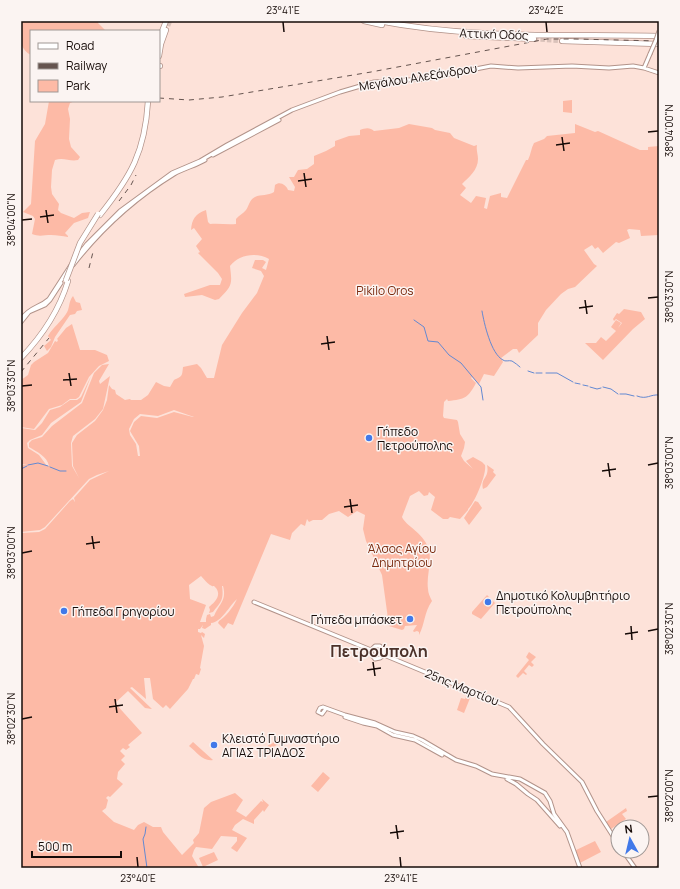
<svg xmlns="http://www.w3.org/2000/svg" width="680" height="889" font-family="Manrope,sans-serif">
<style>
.green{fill:#fdbaa6;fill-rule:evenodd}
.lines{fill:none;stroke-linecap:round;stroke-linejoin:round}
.stream{stroke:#6389d2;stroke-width:1}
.motorway-tunnel{stroke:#dac2ba;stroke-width:4.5;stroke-dasharray:4.5 2;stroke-linecap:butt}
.secondary-casing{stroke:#b2938a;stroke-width:5}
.motorway-casing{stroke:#b2938a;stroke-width:6}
.secondary{stroke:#fff;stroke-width:3}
.motorway{stroke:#fff;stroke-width:4.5}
.rail{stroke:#65544f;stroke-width:1;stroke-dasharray:5 5;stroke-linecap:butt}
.secondary-bridge-casing{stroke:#b2938a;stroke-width:5;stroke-linecap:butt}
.motorway-bridge-casing{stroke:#b2938a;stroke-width:6;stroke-linecap:butt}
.secondary-bridge{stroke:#fff;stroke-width:3}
.motorway-bridge{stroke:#fff;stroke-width:4.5}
.ticks{fill:none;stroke:#160b08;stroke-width:1.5}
.poi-dot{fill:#4179e9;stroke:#fbf4f2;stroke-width:1.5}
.labels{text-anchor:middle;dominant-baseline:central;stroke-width:3;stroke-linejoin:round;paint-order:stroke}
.street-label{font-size:12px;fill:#160b08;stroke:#fbf4f2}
.park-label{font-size:12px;fill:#7a290d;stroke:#fbf4f2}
.poi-label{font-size:12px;fill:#160b08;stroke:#fbf4f2;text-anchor:start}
.district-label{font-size:16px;font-weight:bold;fill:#4c322a;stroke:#fbf4f2}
.neatline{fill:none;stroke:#160b08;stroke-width:1.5}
.ticks-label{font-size:10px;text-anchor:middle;fill:#160b08}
</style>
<rect width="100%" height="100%" fill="#fde2d9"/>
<path class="green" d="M21,21H98V23L106,31H31V55C17,47 21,35 21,21Z
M572,100V113L563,112V101Z
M49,101H75L70,103L68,109L70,119L69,139L71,147L80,157L78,160C70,162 64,157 55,160L52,170L51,187L52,194L59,204L58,210L61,213L74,218L82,213L90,212L88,218L74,223L65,233L68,236V237C62,236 57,235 51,235C44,235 39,237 32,234L35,219L33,216L23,212L31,204L35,141L45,124Z
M409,124L432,128L435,130L450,133L454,138L474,146L477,145C476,150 478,154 478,159C478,170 469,177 462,184L466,188L460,195L471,203L476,196L486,198L484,208L487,209L490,196L501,193V197L507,198L526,160H528C531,154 531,148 534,143L544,139L547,136L575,133V124L595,132L598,131L640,150H648V147L659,146V235L641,236L640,230L629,229L627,230L630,238L619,243L616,242L603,253L598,247L595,249L592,245L584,250L594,264L597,266L575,287L568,289L561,294L546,310L538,323V335L519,353L517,349H513L501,358L503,362L494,376L484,374L479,384L472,377L471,378L476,383C468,398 465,399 448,401L447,399L444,402L443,416L444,418L457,420L458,422L460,434L465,442L464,448L461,456L464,461L473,469L466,461L473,457L482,462L485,465C487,474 474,504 468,509V510L460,519L450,517L448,519H443L431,510L435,497L429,492L428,495L424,496L419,491L410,496L402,517C406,526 422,532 428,547C433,561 426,575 428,589C428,593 430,597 432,601C424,612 425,624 419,635V632L417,631L414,632L413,631L417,625L405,626L404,629L402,630L389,626L382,575L366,541L363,529L365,515L357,511L348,517L339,511L329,514L322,520H313L309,522L307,519L305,526L301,524L292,533L290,540L271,534L233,625L228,623L224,629L218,623L219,621C225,617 233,608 237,599C229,606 222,622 211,623V625L205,629L202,628L203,625L200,629H198V632L201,633L202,632L205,634L204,638L201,635L204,646L200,668L201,669L199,675L196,674L194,679H193L188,689L170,709L166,705L163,708L153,699L150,678H144L146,699L132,687L130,688L152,709L145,708L128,691L115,703L142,733L128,745L130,747L126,750L123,748L120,751L125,756L121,760L125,764L118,772L117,779L123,784L110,797L108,796L106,798L108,800L106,808L102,811L114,822L134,830L138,825L144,822L153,827H161L163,832L182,855L194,843L193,840L199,833L204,808L211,802L235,793L243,800L236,811L246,817L261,801L263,802L262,799L269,805L264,812L263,810L254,820V824L243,819L235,825L232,830L247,838L237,852L231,848L237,841V837L221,836L212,849L196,847L194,850L192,856L199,868H21V533L39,532L45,529L70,501L73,499L75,502L74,498L90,480L109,471L97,475L89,479L45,527L40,530L21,532V469L23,465H28L21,464V428L35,430L42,423L50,410L60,407L70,400H77L81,397L91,376L81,402L51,423L42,435L30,440L27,443L28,448L39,455L47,466H49C47,456 37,452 29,447V443L32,440L42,437L52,426L82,403L94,373L102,365L109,364L99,381L100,384L110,376L103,409L95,419L73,436L71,443L72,466L79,478L73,466L72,443L77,435L95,421L103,410L107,400L109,385L112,389L115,390L116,394L125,400L130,399L131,400H141L148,395L156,382L164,386L170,387L174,380C182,376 182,377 183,367L197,364L201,368L207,378H214L222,345L242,313L257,293L264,276L261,271L252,268L255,260H263L266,262L262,268L266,270L269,259C257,252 239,254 230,266C232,284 233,285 219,299L215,300L202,295L185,297L184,294L210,285H220L222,279L218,273L198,253L200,252L196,246L202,239L194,228L191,230C192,219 195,214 206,210L208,222L210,224C219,223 227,225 236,224V219C239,215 243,214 246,210C249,206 249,200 255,197C261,194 268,196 274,192L275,185C280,181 286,185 288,190L294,191L295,187L289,177H294L298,170L307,169L314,164V156L326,151L335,146V141L349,136L360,135V130C365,128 370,127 374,131L399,128ZM174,410L194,417H193L174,412L157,418L141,416L134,422L130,431L139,446L140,456H138L136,444L130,435L129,429L134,419L140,414L158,416ZM201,576C204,579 207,583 210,585C215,588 212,584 216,588C222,596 214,603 209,607L210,610L209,613L213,612C221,602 224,600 222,586H223C227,601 219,604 214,616L211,617L210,614L207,615L206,619V622H200L206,605L190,599L189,585Z
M73,296L76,302L80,303L82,310L77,311L75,314L70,315L55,337L51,347L47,351L44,346L51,340L48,336C53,327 61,322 66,314C70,309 68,302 73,296Z
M624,309L641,312L645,319L633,329L603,360L585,343H596L601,337L606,341L616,331L611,327L616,320L621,323L618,328L622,323L616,319L614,321L613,319L617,313L619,314Z
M72,324L80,350H95L107,355L109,361L99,366L89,377L79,397L76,399H70L62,405L49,409L34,429L21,427V380L28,375L31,365L34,362L48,353L55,341L57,342L58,340L57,339L66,328Z
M487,465L494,470L493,472L496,475L487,487L483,489C480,478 490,478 487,465Z
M475,501L478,502L482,508L469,525L464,518Z
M487,595L495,603L481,619L472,614V612Z
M529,652L536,657L531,662L534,665L532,667L529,665L524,671L527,674L526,675L523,673L518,678L516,676L529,660L526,657Z
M467,691L472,693L464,713L457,710L461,698L465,699L468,693H466Z
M286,735L291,737L273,747L268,753L265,750L270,743L272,744L276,737L282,739Z
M193,742L213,760C203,762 197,752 189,746Z
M323,772L330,778L318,792L311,786Z
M626,808L627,811L622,814L626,819L611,829L606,822Z
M595,841L601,852L578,864L574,851Z
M214,852L218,860L203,867L199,858Z"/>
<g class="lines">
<path class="stream" d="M482,311C484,323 491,354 503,360C505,362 509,360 512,361C515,363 518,365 520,367
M414,320L424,327L428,341L438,342L449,355L461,363L481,387L483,400
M528,371L534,373
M536,373H542
M546,373H557L573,382
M575,383L580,384
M583,385L588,386
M590,387L597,389L601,388
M603,387L611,389L618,394
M620,394H626L634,396
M637,396C647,400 650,394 659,395
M28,465L38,463L48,466
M50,467L60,471H66
M21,469L27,466
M146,827L145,834L143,839L147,868"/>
<path class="motorway-tunnel" d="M168,26L170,21
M534,39L562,41"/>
<defs>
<path id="secondary" d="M644,68L650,54
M213,155L279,120
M75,259L87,244L120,211L172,173L200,161L227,145L292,110L340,92L374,82L424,79L491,66L518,68L572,66L609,68L633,66L644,68L659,73
M73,265C101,229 135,198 174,174C184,168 195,166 205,160
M21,319C31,306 39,308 49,299L71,265
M21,322L29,312L45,305L50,300L61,283
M254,602L371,650
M371,650L375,646H380L384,650V655
M371,650L372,655L375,659L380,658L384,655
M384,655L509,707L543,744L582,782L597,811L618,844
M325,710L322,714L318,712L320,708L323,707L345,715L375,723L395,732L413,736L422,740L456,760L476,766L492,774L520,779L545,793L550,801L554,814L567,832L580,868
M345,717L363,723L377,726L393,735L415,740L442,755
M507,779L516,784L528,794L537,800L560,826
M623,851L635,868
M658,868L659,867"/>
<path id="motorway" d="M364,21L382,25
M379,21C471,39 565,34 659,36
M466,36L534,39
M159,39L166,21
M562,41L659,44
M159,56L161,44L166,30
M159,66H160
M100,215C131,176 145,152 148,101
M21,358C43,335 59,311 68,281"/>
</defs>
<use href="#secondary" class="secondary-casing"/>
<use href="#motorway" class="motorway-casing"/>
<use href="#secondary" class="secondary"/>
<use href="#motorway" class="motorway"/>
<path class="rail" d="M159,98L189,100L222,97L371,72L547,39H575L659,41
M119,201L131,185L136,175
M89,268L93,252
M21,372L49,338"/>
<defs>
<path id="secondary-bridge" d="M650,54L656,40L659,31"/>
<path id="motorway-bridge" d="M66,280L80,243L98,214"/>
</defs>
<use href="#secondary-bridge" class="secondary-bridge-casing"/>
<use href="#motorway-bridge" class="motorway-bridge-casing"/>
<use href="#secondary-bridge" class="secondary-bridge"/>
<use href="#motorway-bridge" class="motorway-bridge"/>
</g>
<path class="ticks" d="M283,22L284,32M546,22L547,32M648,132L658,131M562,137L564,151M556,145L570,143M304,173L306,187M298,181L312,179M46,210L48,223M40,217L54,215M22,220L32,219M648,298L658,297M585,300L587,314M579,308L593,306M327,336L329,350M321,344L335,342M69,373L71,386M63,380L77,379M22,386L32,385M608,463L610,477M648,465L658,463M602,471L616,469M350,499L352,513M344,507L358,505M92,536L94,549M86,544L100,542M22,553L32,551M631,626L632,640M648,631L658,629M625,634L638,632M373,662L375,676M367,670L381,668M115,699L117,713M109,707L123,705M22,719L32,717M648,797L658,796M396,825L398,839M390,833L404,831M137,857L138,867M400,857L401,867"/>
<g class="poi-dot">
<circle cx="369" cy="438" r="4"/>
<circle cx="488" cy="602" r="4"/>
<circle cx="64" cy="611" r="4"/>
<circle cx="410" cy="619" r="4"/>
<circle cx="214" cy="745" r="4"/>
</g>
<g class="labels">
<g class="street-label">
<text transform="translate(494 34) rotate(2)">Αττική Οδός</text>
<text transform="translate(418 77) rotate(-9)">Μεγάλου Αλεξάνδρου</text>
<text transform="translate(462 687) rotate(22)">25ης Μαρτίου</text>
</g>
<g class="park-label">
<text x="385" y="290">Pikilo Oros</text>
<text x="402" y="548">Άλσος Αγίου<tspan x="402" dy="14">Δημητρίου</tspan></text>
</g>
<g class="poi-label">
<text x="377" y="431">Γήπεδο<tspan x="377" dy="14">Πετρούπολης</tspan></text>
<text x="496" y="595">Δημοτικό Κολυμβητήριο<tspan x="496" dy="14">Πετρούπολης</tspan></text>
<text x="72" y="611">Γήπεδα Γρηγορίου</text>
<text x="402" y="619" text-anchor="end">Γήπεδα μπάσκετ</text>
<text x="222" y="738">Κλειστό Γυμναστήριο<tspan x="222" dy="14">ΑΓΙΑΣ ΤΡΙΑΔΟΣ</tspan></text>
</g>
<g class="district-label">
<text x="379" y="651">Πετρούπολη</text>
</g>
</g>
<rect width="680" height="889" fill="none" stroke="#fbf4f2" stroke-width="44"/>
<rect x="30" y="30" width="130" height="72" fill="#fbf4f2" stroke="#9f9794"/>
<rect x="38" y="43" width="20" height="6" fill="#ffffff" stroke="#9f9794"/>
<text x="66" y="50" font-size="12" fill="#160b08">Road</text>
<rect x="38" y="63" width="20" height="6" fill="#65544f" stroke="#9f9794"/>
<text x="66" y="70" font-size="12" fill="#160b08">Railway</text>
<rect x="38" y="80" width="20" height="12" fill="#fdbaa6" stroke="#9f9794"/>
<text x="66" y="90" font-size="12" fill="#160b08">Park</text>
<g transform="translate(630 839) rotate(352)"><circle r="19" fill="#fbf4f2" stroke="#9f9794"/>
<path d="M0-3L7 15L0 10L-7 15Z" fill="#4179e9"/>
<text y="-6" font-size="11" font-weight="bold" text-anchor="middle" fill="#160b08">N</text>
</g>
<path d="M32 851v6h89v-6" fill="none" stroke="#160b08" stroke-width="2"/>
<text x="38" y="851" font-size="12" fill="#160b08" stroke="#fbf4f2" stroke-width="3" paint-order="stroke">500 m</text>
<rect x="22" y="22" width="636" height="845" class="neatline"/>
<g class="ticks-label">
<text x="283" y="14">23°41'E</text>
<text x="546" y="14">23°42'E</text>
<text transform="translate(669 131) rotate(-90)" y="4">38°04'00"N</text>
<text transform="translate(11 220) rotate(-90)" y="4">38°04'00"N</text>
<text transform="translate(669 297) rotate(-90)" y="4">38°03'30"N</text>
<text transform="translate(11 386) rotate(-90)" y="4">38°03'30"N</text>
<text transform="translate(669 463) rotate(-90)" y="4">38°03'00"N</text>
<text transform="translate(11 553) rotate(-90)" y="4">38°03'00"N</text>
<text transform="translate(669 629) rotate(-90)" y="4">38°02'30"N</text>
<text transform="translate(11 719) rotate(-90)" y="4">38°02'30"N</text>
<text transform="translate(669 796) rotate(-90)" y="4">38°02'00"N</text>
<text x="138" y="882">23°40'E</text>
<text x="401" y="882">23°41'E</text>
</g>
</svg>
